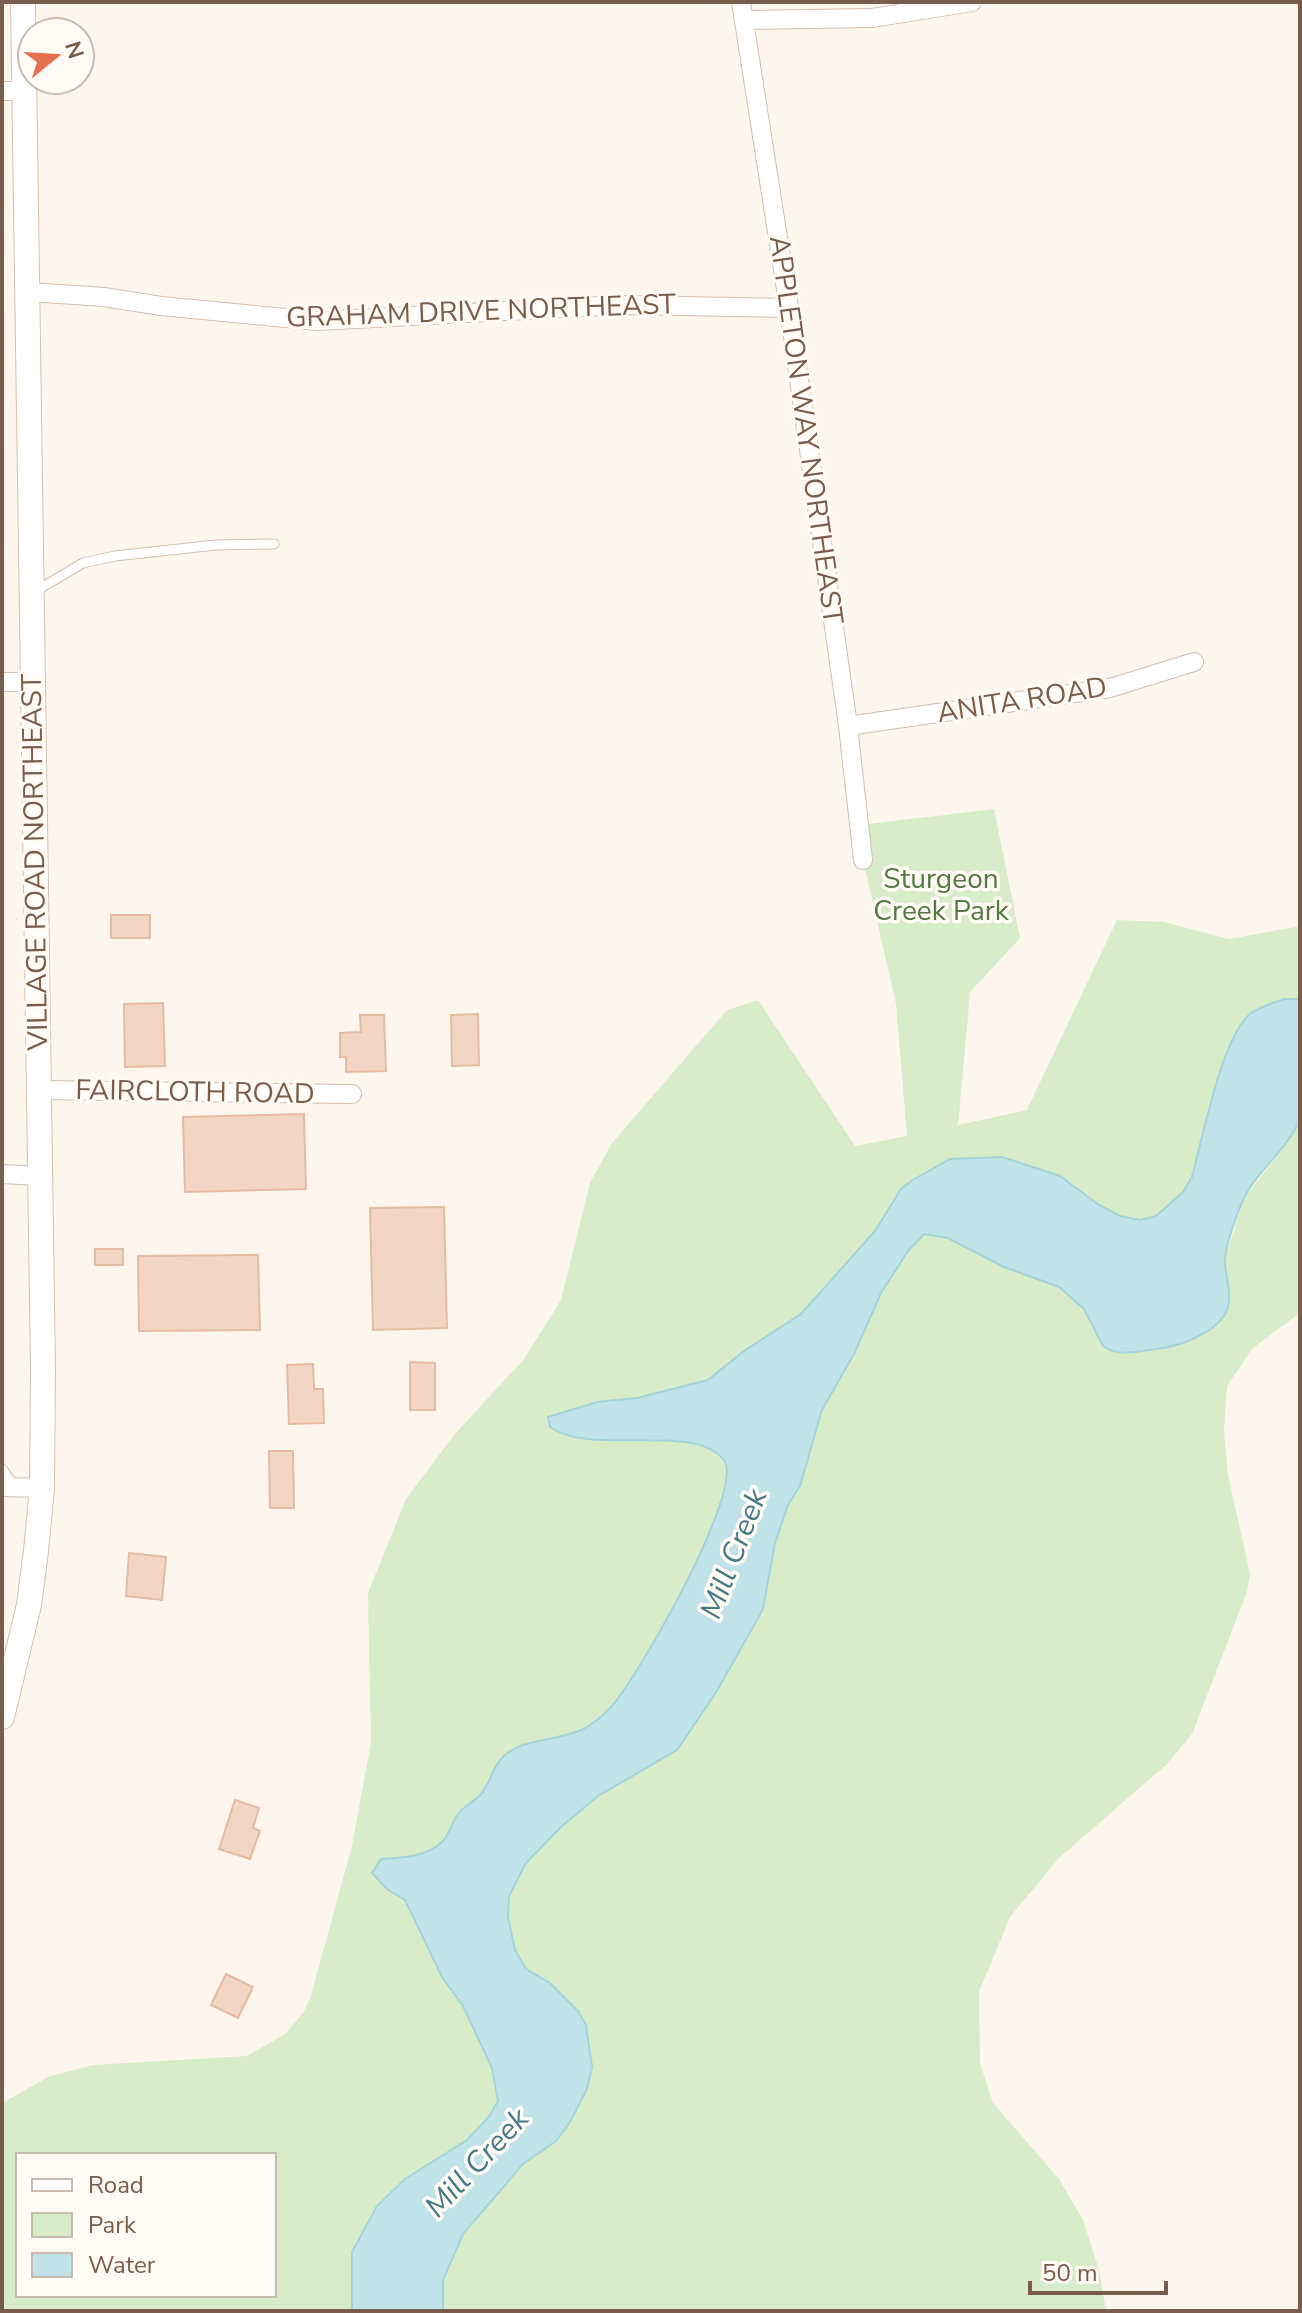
<svg xmlns="http://www.w3.org/2000/svg" width="1302" height="2313" font-family="'Nunito Sans',sans-serif">
<style>
.green{fill:#d8ecc9;fill-rule:evenodd}
.water{fill:#bfe3e8;stroke:#a5d3da;stroke-width:2}
.building{fill:#f3d5c3;stroke:#e6bba3;stroke-width:2}
.lines{fill:none;stroke-linecap:round;stroke-linejoin:round}
.lane-casing{stroke:#d1beb0;stroke-width:11}
.street-casing{stroke:#d1beb0;stroke-width:20}
.secondary-casing{stroke:#d6c0b0;stroke-width:26}
.lane{stroke:#fff;stroke-width:9}
.street{stroke:#fff;stroke-width:18}
.secondary{stroke:#fff;stroke-width:24}
.labels{text-anchor:middle;dominant-baseline:central;stroke-width:7;stroke-linejoin:round;paint-order:stroke}
.street-label{font-size:28px;fill:#7a5c4d;stroke:#fffaf3}
.park-label{font-size:28px;fill:#537a41;stroke:#fffaf3}
.water-label{font-size:30px;font-style:italic;fill:#437c86;stroke:#fffaf3}
</style>
<rect width="100%" height="100%" fill="#fdf6ec"/>
<path class="green" d="M994,809L1020,938L970,992L958,1125L1027,1110L1117,920L1164,922L1229,939L1300,926V999H1284L1223,1064L1192,1177L1183,1192L1156,1216L1140,1220L1120,1216L1099,1205L1060,1176L950,1159L911,1181L901,1189L875,1231L801,1314L744,1351L708,1380L637,1398L597,1402L587,1439C616,1440 712,1433 726,1463C741,1494 635,1688 606,1711C599,1717 590,1725 582,1729C559,1742 522,1737 502,1757C493,1767 490,1783 481,1794C475,1802 464,1806 458,1814C452,1821 450,1833 443,1840C428,1857 402,1858 381,1859L388,1890L405,1900L442,1977L463,2006L492,2068L498,2101L488,2118L467,2140L405,2179L352,2252V2311H2V2103L50,2076L94,2065L247,2056L285,2034L303,2013L310,1999L352,1846L371,1743L368,1593L406,1499L454,1435L524,1359L561,1300L590,1183L612,1143L727,1010L758,1000L855,1146L907,1136L896,1004L863,860L860,825ZM18,2155H274V2295H18Z
M1300,1120V1313L1253,1348L1227,1386L1224,1430L1228,1475L1250,1574L1247,1592L1192,1734L1167,1764L1059,1858L1010,1917L979,1992L980,2063L993,2103L1059,2179L1083,2220L1099,2270L1106,2311H443V2280L463,2234L523,2164L556,2141L550,1983L526,1969L515,1950L508,1917L509,1896L526,1863L561,1827L598,1796L677,1750L717,1691L763,1609L775,1543L788,1505L800,1486L822,1410L855,1352L881,1293L908,1251L924,1234L948,1238L1004,1267L1059,1287L1084,1309L1103,1346L1224,1314L1229,1303L1225,1258L1244,1198L1293,1135Z"/>
<path class="water" d="M1284,999H1300V1120C1286,1151 1255,1173 1243,1200C1237,1214 1226,1244 1225,1259C1224,1273 1231,1288 1229,1302C1226,1331 1180,1346 1157,1349C1140,1351 1117,1357 1103,1346L1084,1309L1059,1287L1004,1267L948,1238L924,1234L908,1251L881,1293L855,1352L822,1410L800,1486L788,1505L775,1543L763,1609L717,1691L677,1750L598,1796L561,1827L526,1863L509,1896L508,1917L515,1950L526,1969L550,1983L578,2011L586,2025L592,2067L587,2089L570,2122L556,2141L523,2164L463,2234L443,2280V2311H352V2252L377,2206L405,2179L467,2140L488,2118L498,2101L492,2068L463,2006L442,1977L405,1900L388,1890L372,1873L381,1859C402,1858 427,1857 443,1841C450,1833 452,1822 458,1814C464,1806 474,1802 481,1794C490,1784 492,1768 502,1758C519,1738 559,1741 581,1730C590,1726 603,1716 610,1708C636,1681 746,1489 724,1460C694,1421 592,1457 550,1427L548,1417L597,1402L637,1398L708,1380L744,1351L801,1314L875,1231L901,1189L911,1181L950,1159L1002,1157L1060,1176L1099,1205L1120,1216L1140,1220L1156,1216L1183,1192L1192,1177C1202,1140 1222,1037 1250,1014C1259,1007 1273,1003 1284,999Z"/>
<path class="building" d="M111,915H150V938H111Z
M163,1003L165,1066L125,1067L124,1004Z
M478,1014L479,1065L452,1066L451,1015Z
M360,1015H384L386,1071L346,1072V1057H340V1033L361,1032Z
M304,1114L306,1189L185,1192L183,1117Z
M444,1207L447,1328L373,1330L370,1208Z
M95,1249H123V1265H95Z
M258,1255L260,1330L139,1331L138,1256Z
M410,1362L435,1363V1410H410Z
M313,1364L314,1389H323L324,1423L289,1424L287,1365Z
M269,1451H293L294,1508H270Z
M129,1553L166,1557L162,1600L126,1596Z
M235,1800L259,1808L253,1828L260,1831L250,1859L219,1849Z
M226,1974L253,1987L238,2018L211,2005Z"/>
<g class="lines">
<defs>
<path id="lane" d="M34,592L83,563L115,556L216,545L274,544
M2,1469L15,1487"/>
<path id="street" d="M741,2L789,308L848,726L863,860
M744,20L872,18L972,2
M2,91H25
M29,292L104,297L161,306L317,321L621,305L789,308
M2,682H33
M848,726L1110,688L1194,662
M39,1090L352,1094
M2,1174L40,1176
M2,1487L42,1488"/>
<path id="secondary" d="M2,1717L29,1605L36,1551L42,1488L43,1369L23,2"/>
</defs>
<use href="#lane" class="lane-casing"/>
<use href="#street" class="street-casing"/>
<use href="#secondary" class="secondary-casing"/>
<use href="#lane" class="lane"/>
<use href="#street" class="street"/>
<use href="#secondary" class="secondary"/>
</g>
<g class="labels">
<g class="street-label">
<text transform="translate(481 311) rotate(-2)">GRAHAM DRIVE NORTHEAST</text>
<text transform="translate(806 430) rotate(82)">APPLETON WAY NORTHEAST</text>
<text transform="translate(1022 700) rotate(-9)">ANITA ROAD</text>
<text transform="translate(35 862) rotate(-91)">VILLAGE ROAD NORTHEAST</text>
<text transform="translate(195 1092) rotate(1)">FAIRCLOTH ROAD</text>
</g>
<g class="park-label">
<text x="941" y="879">Sturgeon<tspan x="941" dy="32">Creek Park</tspan></text>
</g>
<g class="water-label">
<text transform="translate(734 1554) rotate(-69)">Mill Creek</text>
<text transform="translate(477 2163) rotate(-47)">Mill Creek</text>
</g>
</g>
<rect width="1302" height="2313" fill="none" stroke="#7a5c4d" stroke-width="8"/>
<rect x="16" y="2153" width="260" height="144" fill="#fffaf3" stroke="#cabbb1" stroke-width="2"/>
<rect x="32" y="2179" width="40" height="12" fill="#ffffff" stroke="#cabbb1" stroke-width="2"/>
<text x="88" y="2193" font-size="24" fill="#7a5c4d">Road</text>
<rect x="32" y="2213" width="40" height="24" fill="#d8ecc9" stroke="#cabbb1" stroke-width="2"/>
<text x="88" y="2233" font-size="24" fill="#7a5c4d">Park</text>
<rect x="32" y="2253" width="40" height="24" fill="#bfe3e8" stroke="#cabbb1" stroke-width="2"/>
<text x="88" y="2273" font-size="24" fill="#7a5c4d">Water</text>
<g transform="translate(56 56) rotate(72)"><circle r="38" fill="#fffaf3" stroke="#cabbb1" stroke-width="2"/>
<path d="M0-6L14 30L0 20L-14 30Z" fill="#e76f51"/>
<text y="-12" font-size="22" font-weight="bold" text-anchor="middle" fill="#7a5c4d">N</text>
</g>
<path d="M1030 2281v12h136v-12" fill="none" stroke="#7a5c4d" stroke-width="4"/>
<text x="1042" y="2281" font-size="24" fill="#7a5c4d" stroke="#fffaf3" stroke-width="6" paint-order="stroke">50 m</text>
</svg>
